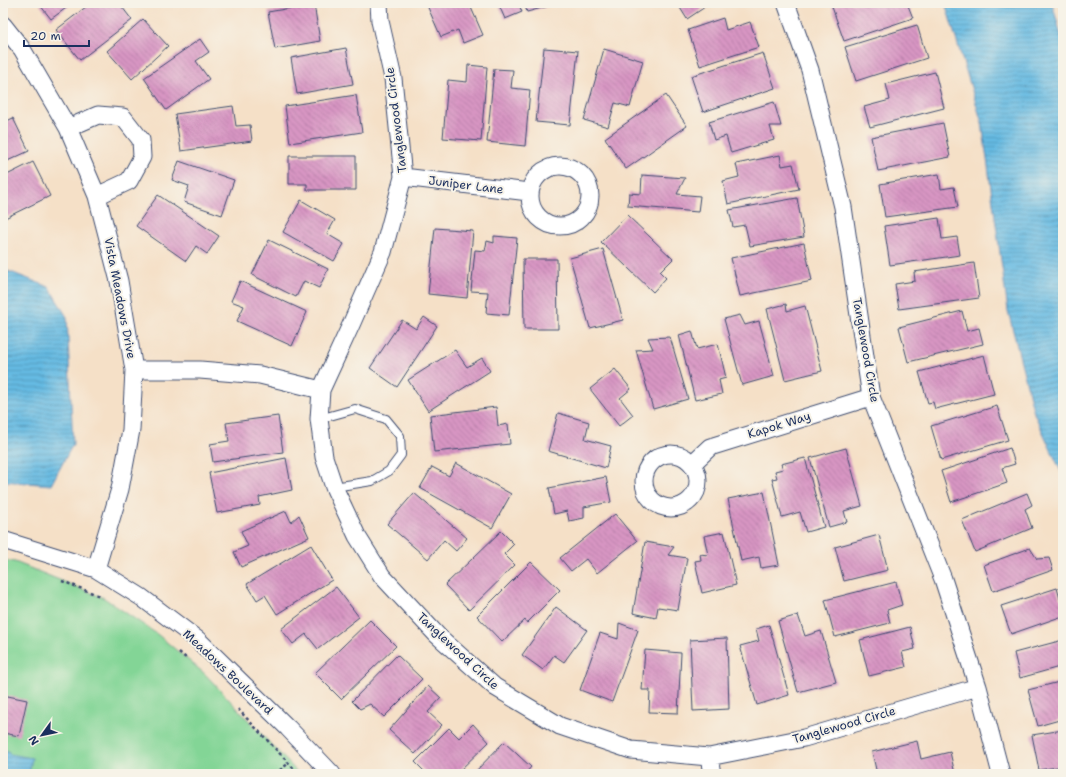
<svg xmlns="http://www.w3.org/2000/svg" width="1066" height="777" font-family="'Shantell Sans',sans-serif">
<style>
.green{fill:#83d596;stroke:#4f827a}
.water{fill:url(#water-rules);stroke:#4074a0}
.building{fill:url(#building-back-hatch)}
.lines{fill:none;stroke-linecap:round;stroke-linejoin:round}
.service-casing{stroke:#3c4a6e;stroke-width:10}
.minor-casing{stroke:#3c4a6e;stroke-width:19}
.path{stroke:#3c4a6e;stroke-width:2.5;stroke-dasharray:3 3;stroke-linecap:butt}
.service{stroke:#fff;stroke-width:8}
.minor{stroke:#fff;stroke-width:17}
.labels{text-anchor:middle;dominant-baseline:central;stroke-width:4;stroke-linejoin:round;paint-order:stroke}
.street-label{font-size:12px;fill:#1b2f5e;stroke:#f7f3e8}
</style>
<defs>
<pattern id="water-rules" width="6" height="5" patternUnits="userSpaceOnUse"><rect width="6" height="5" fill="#65bae2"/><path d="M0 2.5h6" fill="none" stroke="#5298ba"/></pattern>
<pattern id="building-back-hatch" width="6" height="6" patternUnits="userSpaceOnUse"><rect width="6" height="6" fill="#d895c3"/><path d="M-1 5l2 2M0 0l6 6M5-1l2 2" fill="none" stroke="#ae7aa2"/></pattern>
</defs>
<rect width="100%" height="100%" fill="#f7f3e8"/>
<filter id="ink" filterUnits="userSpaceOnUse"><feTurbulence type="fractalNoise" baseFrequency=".025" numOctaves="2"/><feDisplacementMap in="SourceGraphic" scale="8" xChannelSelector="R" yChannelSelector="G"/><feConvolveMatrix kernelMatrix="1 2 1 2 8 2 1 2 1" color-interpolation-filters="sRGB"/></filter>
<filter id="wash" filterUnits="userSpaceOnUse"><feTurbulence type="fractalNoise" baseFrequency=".012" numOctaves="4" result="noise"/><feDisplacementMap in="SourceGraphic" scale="16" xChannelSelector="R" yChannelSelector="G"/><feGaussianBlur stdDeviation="0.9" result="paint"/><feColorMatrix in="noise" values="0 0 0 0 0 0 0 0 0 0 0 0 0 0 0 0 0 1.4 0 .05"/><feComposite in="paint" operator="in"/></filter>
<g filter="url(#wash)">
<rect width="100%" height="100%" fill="#f5e0c7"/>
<path class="green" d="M3,560L15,562L104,598L157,634L205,674L299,774H3Z"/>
<path class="water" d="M945,3H1052L1063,42V476L1034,413L1008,311L982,123Z
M3,269L49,287L67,317L73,444L51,485L3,481Z
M3,748L9,752V754L32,758L29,774H3Z"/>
<g id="blocks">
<path class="building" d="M43,3H73L51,19L40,5Z
M91,3H119L132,20L80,60L56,30Z
M426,3H469L483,35L463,43L458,30L441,37Z
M498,3H518L522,12L505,19Z
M524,3H560L527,12Z
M677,3H711L687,19Z
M843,3H907L913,18L844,41L832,7Z
M314,4L320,41L275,49L268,12Z
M723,18L726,30L750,22L759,47L700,66L688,30Z
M143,19L168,46L132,79L107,51Z
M917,25L927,58L856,81L845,47Z
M200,39L209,52L196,61L209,79L166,110L144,78Z
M346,48L353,84L297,94L291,58Z
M544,48L578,51L570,125L536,122Z
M604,49L643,61L630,107L615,103L608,127L584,120Z
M763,53L775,88L703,112L691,76Z
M468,65L487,67L481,141L443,138L448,80L467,82Z
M494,69L513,70L511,88L530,90L525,146L487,142Z
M935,72L944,108L870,127L864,107L890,100L886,84Z
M356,95L362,132L290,143L285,106Z
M666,95L687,126L626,169L605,138Z
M774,102L781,126H770L774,140L731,153L726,136L714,140L709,122Z
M233,106L236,126L250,125L252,141L181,151L175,114Z
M13,118L29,151L3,163V123Z
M943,123L950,157L878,171L871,137Z
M780,155L782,166L793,164L799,189L728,204L723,181L739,177L736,164Z
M289,156H356V190H307V184H289Z
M179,161L234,180L222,215L184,202L189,186L172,180Z
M33,162L50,196L3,219V177Z
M939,174L941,189L954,187L958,207L885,217L880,184Z
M642,175L685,178L677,194L700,196L698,212L628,206L629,193L641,194Z
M158,195L219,236L207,254L196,246L186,261L136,226Z
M797,198L804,237L750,246L745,225L733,227L729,210Z
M301,200L335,220L327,234L344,244L334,261L283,232Z
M627,215L673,259L660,272L666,278L653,292L601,242Z
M939,218L942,239L957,237L960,255L890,265L884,226Z
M435,228L473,231L467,298L428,294Z
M494,236L517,238L509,315L486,313L488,292L471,291L475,250L485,251L487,241L494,243Z
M269,240L328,269L319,288L304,281L296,297L252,275Z
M804,243L812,281L740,296L731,258Z
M603,249L623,320L590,328L570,258Z
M523,259H557L558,329H524Z
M974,263L979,298L899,309L895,284L915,281L914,272Z
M240,281L307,312L292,346L237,321L244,306L231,301Z
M786,304L787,311L805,306L822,371L785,380L767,309Z
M962,311L967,331L979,328L983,344L908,362L899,327Z
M740,315L745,325L759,321L774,376L742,385L724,319Z
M424,317L437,326L397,387L370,368L402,320L416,329Z
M692,331L697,349L718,344L726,378L719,380L722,394L695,400L679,335Z
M670,337L688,399L653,409L636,350L653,349L648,338Z
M455,350L467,367L482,358L490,371L428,411L408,380Z
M984,355L994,394L935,409L933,402L928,403L919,372Z
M615,369L631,389L620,398L633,415L619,426L590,389Z
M997,406L1008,440L941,460L931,426Z
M496,407L498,426L508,424L510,444L434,452L430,415Z
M558,413L589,422L585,439L611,446L606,468L548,451Z
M278,416L283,452L213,462L210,444L229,441L226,423Z
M846,448L862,506L844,511L847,522L829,527L810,458Z
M1010,448L1015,464L1002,468L1007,483L951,502L941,471Z
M286,458L292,490L259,497L260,505L217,513L209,473Z
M805,458L824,527L806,532L800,512L782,517L772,479L777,478L775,471L783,469L781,464Z
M456,463L511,494L492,528L420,488L432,467L449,476Z
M606,477L611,502L584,507V518L569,521L567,511L554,514L549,488Z
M764,492L779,565L761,568L759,557L741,561L728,499Z
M414,493L467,538L456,551L444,540L428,559L387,524Z
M1027,493L1032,505L1025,509L1032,528L975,552L962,520Z
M286,511L291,522L299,515L309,537L241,567L234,552L248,546L241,531Z
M615,514L637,541L597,573L586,559L571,571L560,558Z
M501,531L514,544L504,554L515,565L469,610L445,585Z
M724,532L736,585L702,593L695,561L701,560L700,554L708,555L704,536Z
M879,535L888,570L844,581L835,547Z
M645,542L674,547L668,555L687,558L678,610L658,607L656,618L633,613Z
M311,545L332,580L277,614L265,595L257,600L247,584Z
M1030,548L1037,559L1049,558L1053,570L993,591L984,565Z
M531,562L560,590L527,623L525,620L502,642L477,616Z
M896,582L902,605L887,610L890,623L835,637L825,600Z
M336,587L359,617L318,649L306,634L293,644L281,629Z
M1057,588L1060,599H1063V616L1011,634L1001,606Z
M556,607L587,630L564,662L554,655L543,670L522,655Z
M798,615L805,636L821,631L836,682L798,692L778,621Z
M370,620L396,646L341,699L315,673Z
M619,623L638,630L612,702L580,690L600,633L618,639Z
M769,625L789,695L757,705L740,646L759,641L756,629Z
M910,627L915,649L902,652L906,667L869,676L860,640Z
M727,638L729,709L693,711L690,640Z
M1063,640V666L1020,678L1014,653Z
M645,650L681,653L678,713L649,712L650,690H642Z
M397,655L422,679L384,717L370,704L360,709L352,701Z
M1063,681V719L1038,726L1028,690Z
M428,686L441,698L428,712L442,725L415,754L389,730Z
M3,695L27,700L19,736L3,733Z
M473,724L489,742L456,774H427L415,762L449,728L459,738Z
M1063,730V766L1039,770L1032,735Z
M917,741L921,759L950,752L955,774H877L872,752Z
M504,742L531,767L525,774H473Z"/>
</g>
</g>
<g filter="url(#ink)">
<use href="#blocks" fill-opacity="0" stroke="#3c4a6e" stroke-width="1"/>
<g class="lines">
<defs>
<path id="service" d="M319,419L355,409L386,419L400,436L401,455L389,471L372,481L334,487"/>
<path id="minor" d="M379,3L380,21L393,78L403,177L383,252L350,327L321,390L319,419L324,457L334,487L357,536L382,576L437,635L495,687L560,726L631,750L709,757L804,738L978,687
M786,3L810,70L843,207L871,397L943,579L978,687L1001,774
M3,25L22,49L68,128L97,196L119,281L134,370L131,430L120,489L96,569
M68,128L98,115L123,117L141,140L142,157L129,181L97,196
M530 196a30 30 0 1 1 60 0a30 30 0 1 1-60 0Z
M403,177L529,192
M134,370H200L260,375L321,390
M644 481a27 27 0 1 1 54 0a27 27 0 1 1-54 0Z
M693,463L710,447L871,397
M3,540L96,569L141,597L198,640L288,728L332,774
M709,757L712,774"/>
</defs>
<use href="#service" class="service-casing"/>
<use href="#minor" class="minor-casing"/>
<path class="path" d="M62,581L100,596
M179,652L187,659
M238,709L299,774
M275,774L289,763"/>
<use href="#service" class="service"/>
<use href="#minor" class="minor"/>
</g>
</g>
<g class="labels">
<g class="street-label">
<text transform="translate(396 120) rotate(-97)">Tanglewood Circle</text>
<text transform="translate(466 185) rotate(7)">Juniper Lane</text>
<text transform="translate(120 298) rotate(79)">Vista Meadows Drive</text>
<text transform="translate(866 350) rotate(80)">Tanglewood Circle</text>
<text transform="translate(779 425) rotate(-17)">Kapok Way</text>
<text transform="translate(458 651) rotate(43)">Tanglewood Circle</text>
<text transform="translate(228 672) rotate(43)">Meadows Boulevard</text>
<text transform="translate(844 725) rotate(-16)">Tanglewood Circle</text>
</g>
</g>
<rect width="1066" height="777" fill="none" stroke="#f7f3e8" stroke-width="16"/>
<g transform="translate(42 735) rotate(237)" stroke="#f7f3e8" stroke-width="3" paint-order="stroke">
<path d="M0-3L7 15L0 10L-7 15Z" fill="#1b2f5e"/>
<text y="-6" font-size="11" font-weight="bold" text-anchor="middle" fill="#1b2f5e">N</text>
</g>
<path d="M24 40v6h65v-6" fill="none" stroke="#1b2f5e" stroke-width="2"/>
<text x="30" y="40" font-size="12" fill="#1b2f5e" stroke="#f7f3e8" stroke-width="3" paint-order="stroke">20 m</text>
</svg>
